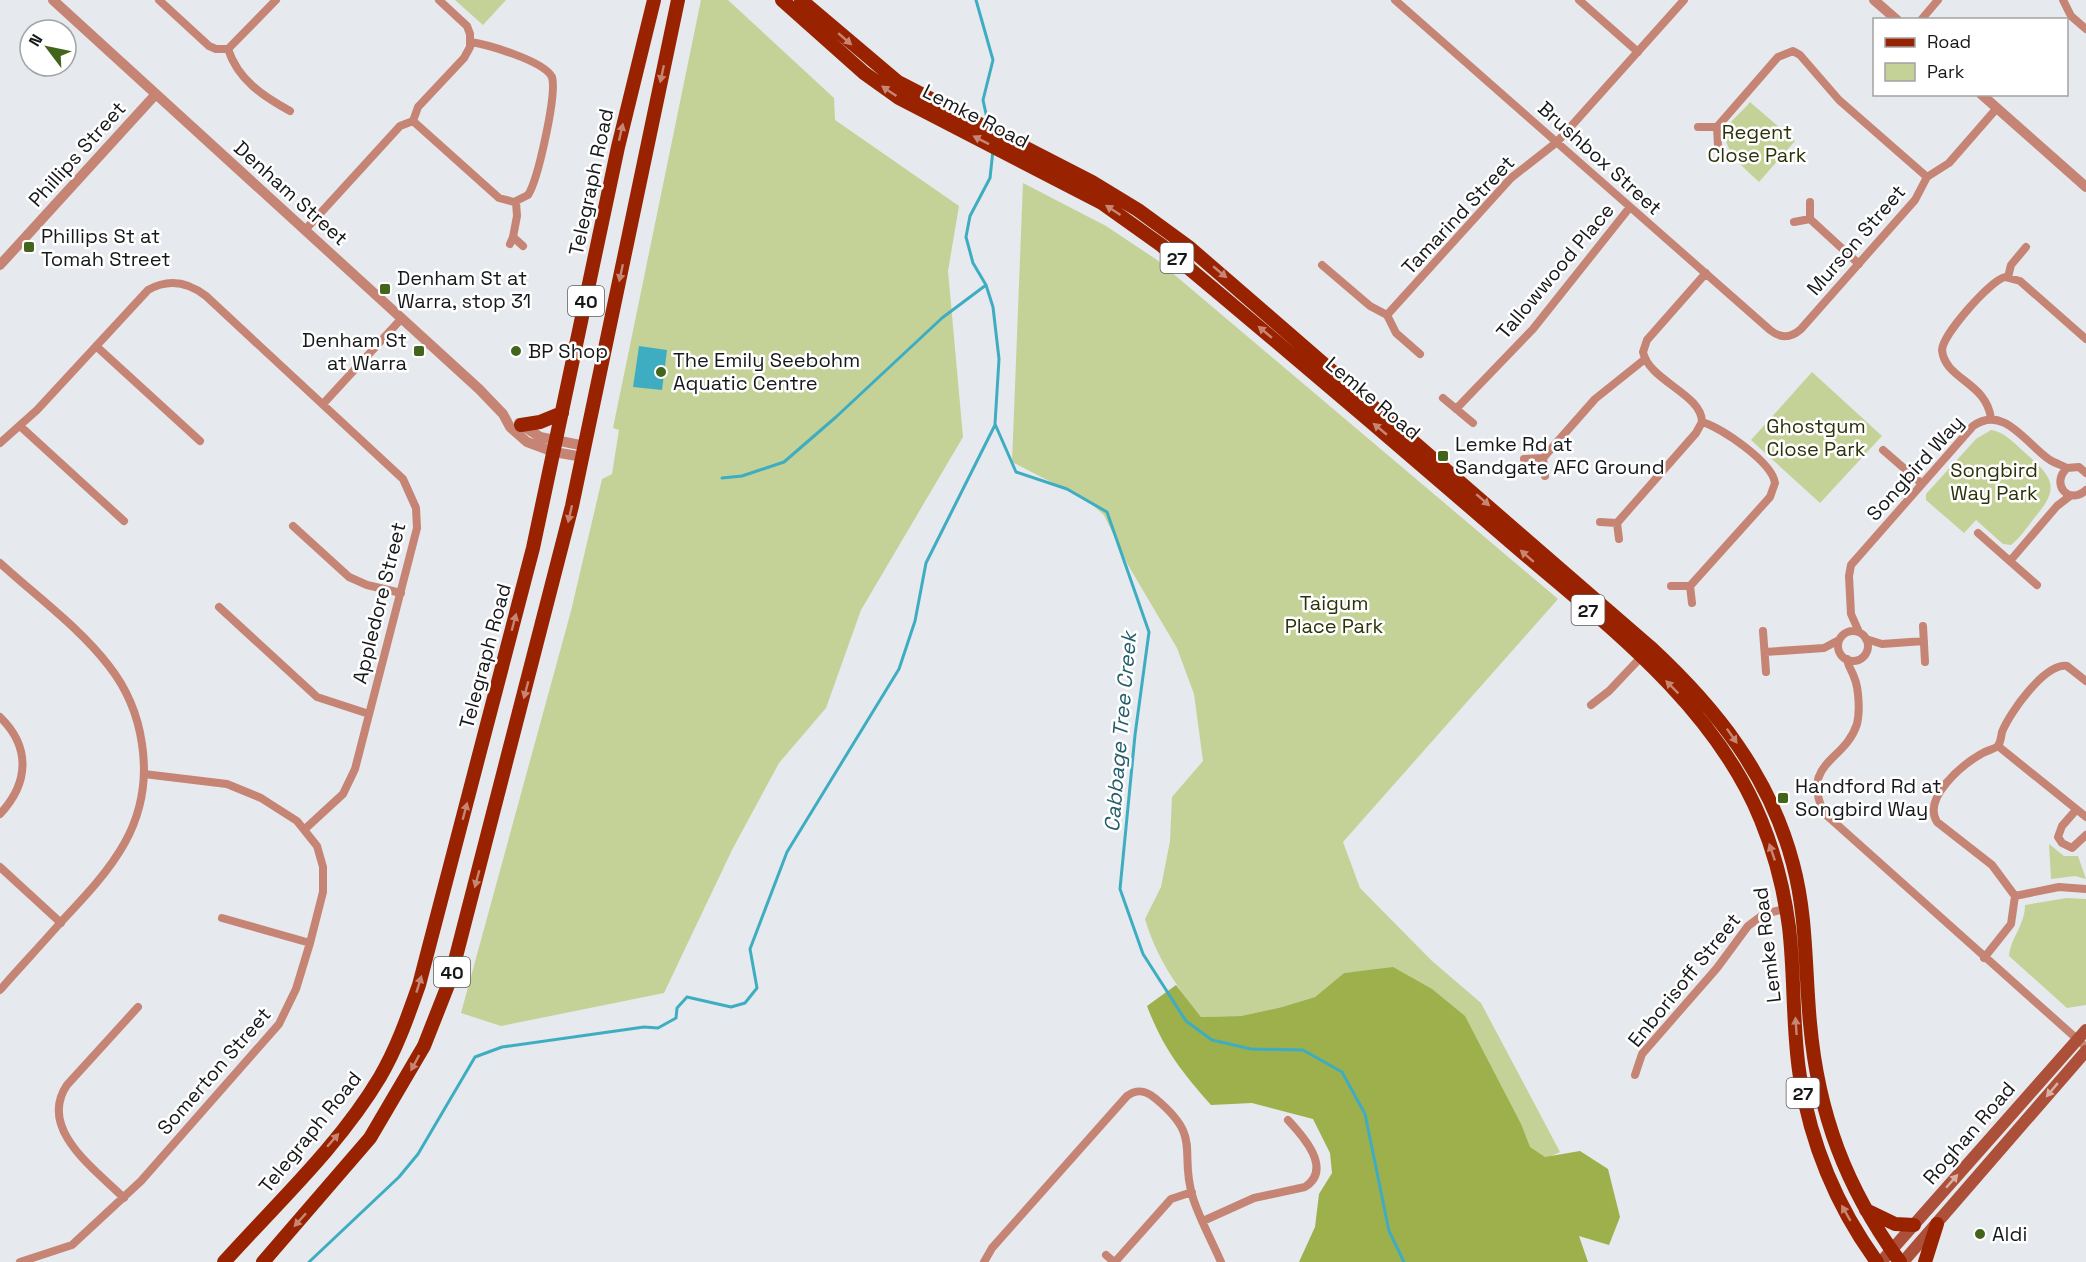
<svg xmlns="http://www.w3.org/2000/svg" width="2086" height="1262" font-family="'Space Grotesk',sans-serif">
<style>
.green{fill:#c4d297}
.forest{fill:#9db04b}
.water{fill:#3eadc2}
.lines{fill:none;stroke-linecap:round;stroke-linejoin:round}
.stream{stroke:#3eadc2;stroke-width:3}
.minor{stroke:#c58474;stroke-width:8}
.tertiary{stroke:#c58474;stroke-width:10}
.secondary{stroke:#ad503a;stroke-width:12}
.primary{stroke:#920;stroke-width:14}
.oneway{fill:#c78573}
.oneway2{fill:#dab0a6}
.poi-dot{fill:#43641b;stroke:#fff;stroke-width:2}
.labels{text-anchor:middle;dominant-baseline:central;stroke-width:5;stroke-linejoin:round;paint-order:stroke}
.shield{fill:#fff;stroke:#5d5d5f;stroke-width:1.5}
.shield-label{font-size:18px;font-weight:bold;fill:#17181a}
.street-label{font-size:20px;fill:#17181a;stroke:#fff}
.park-label{font-size:20px;fill:#2c3308;stroke:#fff}
.poi-label{font-size:20px;fill:#17181a;stroke:#fff;text-anchor:start}
.water-label{font-size:21px;font-style:italic;fill:#235f6a;stroke:#fff}
</style>
<rect width="100%" height="100%" fill="#e6e9ed"/>
<path class="green" d="M455,0H506L483,25Z
M701,0H728L834,98L835,120L959,206L948,271L963,437L861,610L826,708L779,763L732,850L664,993L501,1026L461,1013L571,611L602,479L612,474L619,430L613,428Z
M1750,102L1795,141L1759,182C1746,169 1718,149 1728,127C1732,119 1744,110 1750,102Z
M1023,183L1106,226L1157,260L1558,599L1343,842L1360,888L1431,960L1481,1003L1560,1152L1518,1172L1393,968L1344,973L1315,997L1282,1007L1241,1016L1201,1017C1177,987 1156,957 1145,919L1161,887L1170,841L1172,797L1203,761L1194,694L1177,648L1128,565L1104,515L1088,501L1012,462Z
M1812,372L1882,436L1820,503L1751,440Z
M1991,430C2004,432 2013,442 2022,450C2050,475 2063,485 2035,517C2028,526 2020,538 2011,545L2003,544L1976,520L1964,533L1926,500V494L1976,439Z
M2049,844L2064,856H2078L2086,879L2075,876L2051,879Z
M2067,898L2086,899V1005L2067,1008L2009,956C2011,937 2025,925 2025,905Z"/>
<path class="forest" d="M1393,967L1432,989L1465,1016L1521,1124L1530,1147L1545,1157L1580,1151L1608,1169L1620,1217L1609,1245L1579,1236L1588,1262H1299L1315,1227L1319,1194L1332,1173L1330,1153L1313,1119L1252,1103L1211,1105C1181,1071 1163,1048 1147,1006L1176,985L1201,1017L1241,1016L1282,1007L1315,997L1344,973Z"/>
<path class="water" d="M639,346L667,350L662,390L633,387Z"/>
<g class="lines">
<path class="stream" d="M976,0L993,60L983,100L988,123
M993,150L990,178L970,216L966,237L973,263L986,285L993,307L999,359L995,424L1016,472L1067,489L1107,512L1149,632L1135,735L1120,889L1143,954L1186,1021L1212,1040L1251,1049L1303,1050L1342,1072L1365,1114L1389,1231L1404,1262
M722,478L742,476L784,462L836,417L942,318L986,285
M309,1262L399,1177L418,1154L475,1057L502,1047L644,1027L658,1028L676,1018L677,1008L687,997L731,1007L745,1003L757,988L750,949L787,852L899,669L915,621L926,563L995,425"/>
<path class="minor" d="M159,0L209,46L216,49H228
M1395,0L1770,330C1781,339 1791,338 1801,329L1915,200L1927,177L1949,163L1997,108
M1579,0L1638,52
M2063,0L2071,16L2086,29
M1921,20L1938,0
M228,49C238,80 263,96 290,111
M228,49L276,0
M413,121L499,198L514,202L528,195C538,180 557,94 552,77C544,61 489,45 471,42
M1698,127H1717L1718,146
M1717,127L1778,57L1793,51L1800,55L1839,100L1927,177
M1810,219L1859,264
M1794,222L1810,219V202
M305,230L400,126L413,121L418,107L464,58L470,47V34L467,26L439,0
M513,237L517,216L516,202
M510,244L513,237L523,246
M1322,265L1370,306L1387,315
M2008,277L2011,265L2026,247
M96,346L200,441
M1420,354L1396,333L1387,315L1511,178L1557,142L1684,0
M1443,398L1473,423
M323,404L402,318
M1456,409L1533,329L1630,207
M1991,419C1987,382 1945,380 1942,350C1943,334 1990,281 2005,277L2020,281L2086,339
M20,426L124,521
M0,443L37,410L148,290C169,278 188,282 206,296L403,479L416,508L417,528L355,769L343,794L305,829
M1883,450L1921,483
M1543,458L1595,399L1645,359
M1524,459L1543,458L1545,476
M2086,473L2079,467L2067,468C2050,484 2069,506 2086,490
M1600,522L1617,523L1619,539
M1617,523L1696,433L1702,422C1702,394 1649,381 1643,352L1647,340L1706,273
M293,526L349,577L367,585L401,593
M1978,533L2037,585
M2010,561L2057,506L2070,496
M0,563C36,596 79,627 109,666C127,689 138,716 142,744C154,823 111,869 61,922C41,945 20,967 0,990
M1671,586H1690L1692,603
M1690,586L1770,497L1775,483C1772,462 1722,428 1702,422
M219,607L317,697L369,714
M1923,626L1925,662
M1763,631L1766,672
M1838 646a15 15 0 1 1 30 0a15 15 0 1 1-30 0Z
M1859,632L1851,614L1849,576L1851,565L1973,426C2004,404 2026,444 2050,460C2055,463 2061,465 2067,468
M1866,639L1882,644L1924,641
M1765,652L1824,648L1839,640
M1847,659C1848,666 1852,671 1854,677C1859,688 1860,712 1857,724C1845,762 1800,762 1824,813L2086,1047
M1591,705L1609,691L1644,654
M0,717C31,747 29,783 0,814
M1998,746L2086,817
M2076,810L2062,826L2058,837L2062,843L2072,848L2086,835
M0,867L61,923
M2015,896L2059,887L2086,889
M222,918L310,943
M1984,958L2011,924L2015,896L1992,865L1937,822C1922,798 1962,765 1981,754C1987,750 1993,750 1998,746C2001,741 2001,737 2002,732C2010,712 2045,663 2067,666L2086,681
M1635,1075L1642,1054L1717,968L1748,926L1764,914L1789,908
M124,1198C96,1170 37,1129 67,1085L138,1007
M1203,1221L1254,1198L1305,1187C1333,1169 1303,1136 1288,1120
M1106,1255L1114,1262
M20,1262L72,1245L141,1181L279,1024L296,989L310,943L323,892V867L317,846L297,821L261,798L227,784L144,774
M984,1262L992,1248L1127,1096C1138,1088 1147,1091 1156,1099C1204,1139 1178,1150 1193,1198C1200,1220 1212,1241 1221,1262
M1115,1262L1171,1199L1192,1192"/>
<path class="tertiary" d="M53,0L479,389L503,414L510,427L527,442L554,452L583,457
M1874,0L1897,20
M1981,94L2086,187
M0,265L156,94
M519,423L540,437L585,446"/>
<path class="secondary" d="M1881,1262L2086,1030
M1903,1262L2086,1051"/>
<path class="primary" d="M782,0L864,73L899,98L1102,203L1161,245C1275,340 1388,436 1500,533C1595,616 1712,699 1761,820C1775,854 1784,890 1789,927C1795,977 1792,1028 1800,1077C1811,1144 1837,1207 1877,1262
M801,0L898,82L1092,182L1138,210L1190,248L1650,647C1716,708 1770,776 1793,864C1807,916 1805,970 1810,1023C1818,1114 1846,1188 1900,1262
M521,425L540,422L562,413
M1866,1210L1895,1224L1914,1225
M224,1262C277,1203 339,1146 380,1077C397,1048 408,1016 419,985L533,548L618,147L654,0
M263,1262L370,1138L424,1046L450,980L572,506L678,0
M1925,1262L1937,1224"/>
</g>
<defs><path id="oneway-solid" d="M-6-.8H1V-3.2L6.5 0L1 3.2V.8H-6Z" transform="scale(1.5)"/></defs>
<g class="oneway">
<use href="#oneway-solid" transform="translate(845 39) rotate(41)"/>
<use href="#oneway-solid" transform="translate(662 74) rotate(102)"/>
<use href="#oneway-solid" transform="translate(889 91) rotate(-146)"/>
<use href="#oneway-solid" transform="translate(621 132) rotate(-77)"/>
<use href="#oneway-solid" transform="translate(981 140) rotate(-153)"/>
<use href="#oneway-solid" transform="translate(1113 210) rotate(-147)"/>
<use href="#oneway-solid" transform="translate(1220 272) rotate(40)"/>
<use href="#oneway-solid" transform="translate(621 273) rotate(102)"/>
<use href="#oneway-solid" transform="translate(1265 332) rotate(-140)"/>
<use href="#oneway-solid" transform="translate(1380 429) rotate(-140)"/>
<use href="#oneway-solid" transform="translate(1483 500) rotate(41)"/>
<use href="#oneway-solid" transform="translate(570 514) rotate(103)"/>
<use href="#oneway-solid" transform="translate(1527 556) rotate(-139)"/>
<use href="#oneway-solid" transform="translate(514 622) rotate(-75)"/>
<use href="#oneway-solid" transform="translate(1672 687) rotate(-135)"/>
<use href="#oneway-solid" transform="translate(526 690) rotate(105)"/>
<use href="#oneway-solid" transform="translate(1732 736) rotate(55)"/>
<use href="#oneway-solid" transform="translate(465 811) rotate(-75)"/>
<use href="#oneway-solid" transform="translate(1772 852) rotate(-109)"/>
<use href="#oneway-solid" transform="translate(477 879) rotate(105)"/>
<use href="#oneway-solid" transform="translate(419 984) rotate(-73)"/>
<use href="#oneway-solid" transform="translate(1796 1026) rotate(-94)"/>
<use href="#oneway-solid" transform="translate(415 1063) rotate(118)"/>
<use href="#oneway-solid" transform="translate(333 1140) rotate(-49)"/>
<use href="#oneway-solid" transform="translate(1846 1213) rotate(-120)"/>
<use href="#oneway-solid" transform="translate(300 1220) rotate(132)"/>
</g>
<g class="oneway2">
<use href="#oneway-solid" transform="translate(2052 1090) rotate(130)"/>
<use href="#oneway-solid" transform="translate(1952 1181) rotate(-49)"/>
</g>
<g class="poi-dot">
<rect x="23" y="241" width="12" height="12" rx="3"/>
<rect x="379" y="283" width="12" height="12" rx="3"/>
<rect x="413" y="345" width="12" height="12" rx="3"/>
<circle cx="516" cy="351" r="6"/>
<circle cx="661" cy="372" r="6"/>
<rect x="1437" y="450" width="12" height="12" rx="3"/>
<rect x="1777" y="792" width="12" height="12" rx="3"/>
<circle cx="1980" cy="1234" r="6"/>
</g>
<g class="labels">
<g class="shield">
<rect x="1160.5" y="243" width="33" height="30" rx="4.5"/>
<rect x="568" y="286" width="36" height="30" rx="4.5"/>
<rect x="1571.5" y="595" width="33" height="30" rx="4.5"/>
<rect x="434" y="957" width="36" height="30" rx="4.5"/>
<rect x="1786.5" y="1078" width="33" height="30" rx="4.5"/>
</g>
<g class="shield-label">
<text x="1177" y="258">27</text>
<text x="586" y="301">40</text>
<text x="1588" y="610">27</text>
<text x="452" y="972">40</text>
<text x="1803" y="1093">27</text>
</g>
<g class="street-label">
<text transform="translate(976 116) rotate(27)">Lemke Road</text>
<text transform="translate(77 154) rotate(-48)">Phillips Street</text>
<text transform="translate(1600 158) rotate(42)">Brushbox Street</text>
<text transform="translate(591 182) rotate(-78)">Telegraph Road</text>
<text transform="translate(291 193) rotate(42)">Denham Street</text>
<text transform="translate(1458 215) rotate(-47)">Tamarind Street</text>
<text transform="translate(1856 240) rotate(-49)">Murson Street</text>
<text transform="translate(1555 271) rotate(-50)">Tallowwood Place</text>
<text transform="translate(1373 398) rotate(40)">Lemke Road</text>
<text transform="translate(1915 468) rotate(-48)">Songbird Way</text>
<text transform="translate(379 603) rotate(-76)">Appledore Street</text>
<text transform="translate(485 656) rotate(-75)">Telegraph Road</text>
<text transform="translate(1767 945) rotate(-97)">Lemke Road</text>
<text transform="translate(1684 980) rotate(-51)">Enborisoff Street</text>
<text transform="translate(214 1071) rotate(-49)">Somerton Street</text>
<text transform="translate(310 1132) rotate(-51)">Telegraph Road</text>
<text transform="translate(1969 1133) rotate(-49)">Roghan Road</text>
</g>
<g class="park-label">
<text x="1757" y="132">Regent<tspan x="1757" dy="23">Close Park</tspan></text>
<text x="1816" y="426">Ghostgum<tspan x="1816" dy="23">Close Park</tspan></text>
<text x="1994" y="470">Songbird<tspan x="1994" dy="23">Way Park</tspan></text>
<text x="1334" y="603">Taigum<tspan x="1334" dy="23">Place Park</tspan></text>
</g>
<g class="poi-label">
<text x="41" y="236">Phillips St at<tspan x="41" dy="23">Tomah Street</tspan></text>
<text x="397" y="278">Denham St at<tspan x="397" dy="23">Warra, stop 31</tspan></text>
<text x="407" y="340" text-anchor="end">Denham St<tspan x="407" dy="23">at Warra</tspan></text>
<text x="528" y="351">BP Shop</text>
<text x="673" y="360">The Emily Seebohm<tspan x="673" dy="23">Aquatic Centre</tspan></text>
<text x="1455" y="444">Lemke Rd at<tspan x="1455" dy="23">Sandgate AFC Ground</tspan></text>
<text x="1795" y="786">Handford Rd at<tspan x="1795" dy="23">Songbird Way</tspan></text>
<text x="1992" y="1234">Aldi</text>
</g>
<g class="water-label">
<text transform="translate(1120 732) rotate(-85)">Cabbage Tree Creek</text>
</g>
</g>
<rect x="1873" y="18" width="195" height="78" fill="#ffffff" stroke="#a2a3a3" stroke-width="1.5"/>
<rect x="1885" y="38" width="30" height="9" fill="#992200" stroke="#a2a3a3" stroke-width="1.5"/>
<text x="1927" y="48" font-size="18" fill="#17181a">Road</text>
<rect x="1885" y="63" width="30" height="18" fill="#c4d297" stroke="#a2a3a3" stroke-width="1.5"/>
<text x="1927" y="78" font-size="18" fill="#17181a">Park</text>
<g transform="translate(48 48) rotate(302)"><circle r="28" fill="#ffffff" stroke="#a2a3a3" stroke-width="1.5"/>
<path d="M0-4.5L10 22L0 15L-10 22Z" fill="#43641b"/>
<text y="-9" font-size="16" font-weight="bold" text-anchor="middle" fill="#17181a">N</text>
</g>
</svg>
